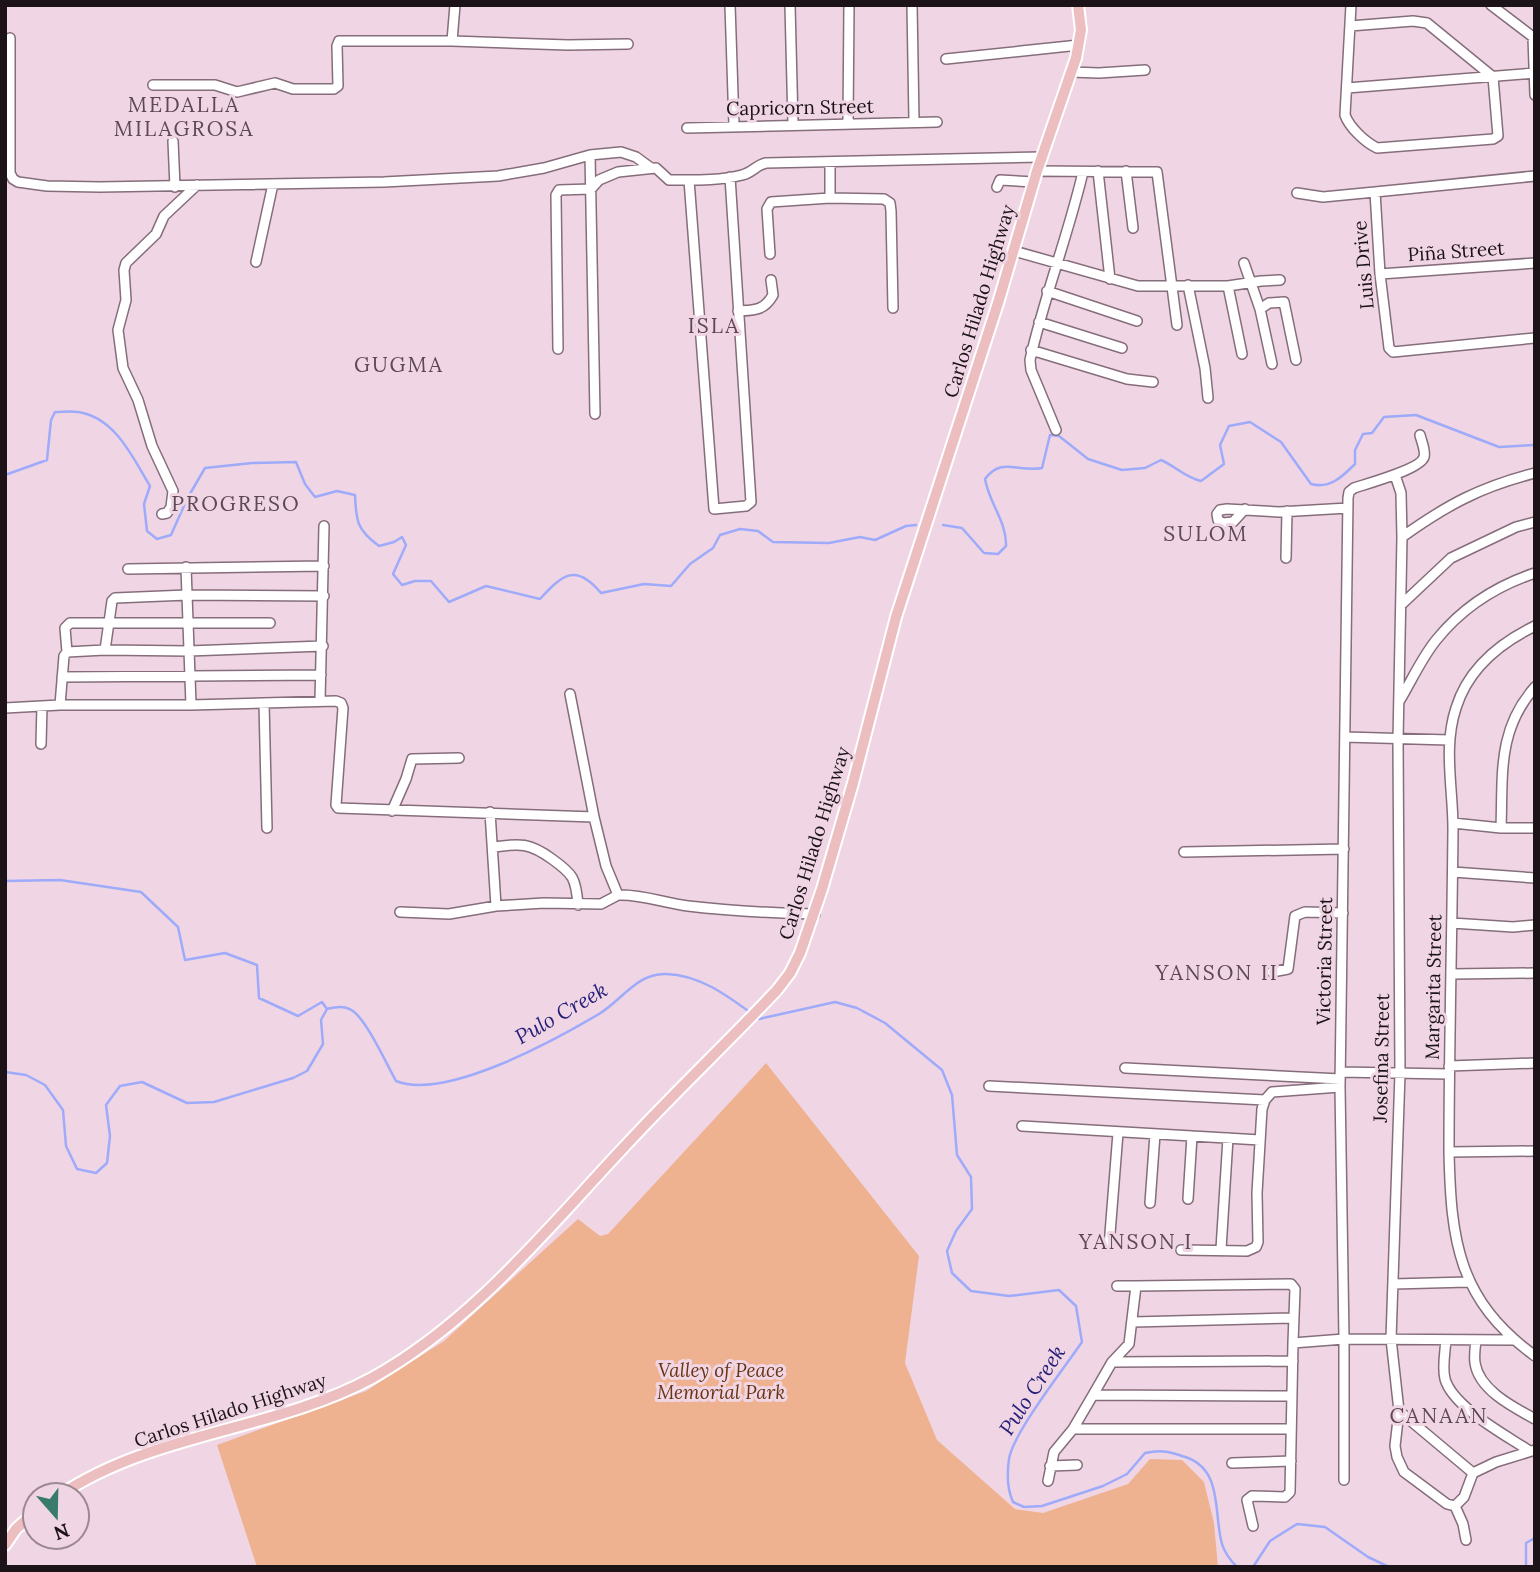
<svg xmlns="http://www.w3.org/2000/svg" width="1540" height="1572" font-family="Lora,serif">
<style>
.green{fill:#eeb291}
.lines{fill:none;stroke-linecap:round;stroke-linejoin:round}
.stream{stroke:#9eaafa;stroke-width:2.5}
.minor-casing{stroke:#856d7b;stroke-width:12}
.major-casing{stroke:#fff;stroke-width:14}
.minor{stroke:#fff;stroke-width:9}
.major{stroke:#ecbec0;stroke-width:10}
.labels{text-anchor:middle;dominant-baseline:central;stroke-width:6;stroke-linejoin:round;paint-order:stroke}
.street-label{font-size:19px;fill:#1c1318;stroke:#f0d6e4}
.park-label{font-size:19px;font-style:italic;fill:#683311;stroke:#f0d6e4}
.neighbourhood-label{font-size:21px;letter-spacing:2px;fill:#5e4855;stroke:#f0d6e4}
.water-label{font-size:21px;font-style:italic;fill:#251f79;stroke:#f0d6e4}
</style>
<rect width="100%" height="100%" fill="#f0d6e4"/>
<path class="green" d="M766,1063L919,1256L905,1363L937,1440L1015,1509L1043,1513L1128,1484L1150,1459L1182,1460L1204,1482L1214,1523L1218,1567H257L217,1445L366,1391L444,1341L578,1219L600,1236L608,1234Z"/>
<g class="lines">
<path class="stream" d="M5,475L47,460L51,420L55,412C63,412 71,411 78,412C115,417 133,458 150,486L144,504L147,531L157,539L171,535L187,499L205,468L252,463L296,462L305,484L315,497L337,491L355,495C356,521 357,530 379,546L394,542L402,537L406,545L393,574L402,585L415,581H431L449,602L486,586L540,599C563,574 576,563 601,593L644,584L671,586L690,564L713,548L720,535L740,529L758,531L773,542L829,543L860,537L875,540L906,526L916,525
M943,525L962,528L984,553L998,554L1006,546C1007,522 989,503 985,479C1002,456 1018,473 1042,468L1050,435L1059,436L1088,459L1122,470L1145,468L1161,460C1175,466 1186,478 1201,481L1224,464L1220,445L1229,426L1250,422L1281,442L1311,484C1330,489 1342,477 1355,464V450L1363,434L1372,433L1384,417L1416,415L1499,447L1535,445
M5,881L60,880L141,892L178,927L185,960L225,953L257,965L259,998L298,1016L322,1002L327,1009
M757,1017L759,1019L835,1002L857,1008L885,1023L942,1070L952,1095L957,1155L971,1177L972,1209L956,1231L947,1251L952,1273L971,1291L1009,1296L1059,1290L1076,1306L1082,1342C1065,1367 1013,1433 1009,1459C1007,1473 1007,1489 1013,1502L1024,1507L1042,1506L1103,1486L1127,1474L1145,1453C1160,1450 1168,1451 1182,1456C1224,1467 1213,1512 1222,1544C1225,1554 1230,1560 1237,1567
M5,1072L26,1075L45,1085L63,1110L66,1146L77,1169L96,1173L107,1163L110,1136L106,1105L120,1086L142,1082L187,1103L214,1102L293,1078L307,1071L323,1044L321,1020L327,1009C336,1007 344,1005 353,1011C367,1021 387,1065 396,1081C445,1101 555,1040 599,1014C622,1000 637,973 666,974C699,975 725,994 751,1013
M1253,1567L1270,1541L1297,1524L1325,1527L1368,1557L1389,1567
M1526,1567V1543L1535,1538"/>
<defs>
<path id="minor" d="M455,5L452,41L568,45L628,44
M730,5L734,125
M790,5L793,124
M912,5L914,121
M1491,5L1533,37L1535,95
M1350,26L1413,21L1427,23L1493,77L1498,136L1493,139L1377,148C1365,142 1349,127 1345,115L1351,5
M10,38V173L13,179L18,182L47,186L100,187L384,182L498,176L544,168L590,155L621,152L636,157L651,168
M946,59L1079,45
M1071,72L1099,73L1145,70
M153,85H215L237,92L275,83L293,89H334L338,86L337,46L339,41H452
M1347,88L1535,73
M848,123L849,5
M687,128L937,122
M173,141L175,187
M590,155L595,414
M830,163V198
M1037,171L1157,172L1177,325
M1098,171L1110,279
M1126,171L1133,228
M1535,176L1375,192L1380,274L1389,348L1393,352L1535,338
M689,180L714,509L746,506L751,502L730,177
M997,187L1000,180L1034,182
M1297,193L1323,197L1375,192
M1014,251L1138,286H1228L1261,281L1280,280
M770,254L767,209L771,202L830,198L884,199L890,203L891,211L893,308
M256,262L273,184
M1244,263L1260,309L1272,364
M1380,274L1535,263
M1188,285L1205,368L1208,398
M1228,286L1242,354
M1047,291L1137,321
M1260,309L1269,303L1284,302L1296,360
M738,311C754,310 764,311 773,295L771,280
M1039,322L1122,348
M558,349L556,195L559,190L591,189L599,180L618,172L656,168L669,180C693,180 719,181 742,175C752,173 756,165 766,163L1042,157
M1031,350L1127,379L1153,382
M1056,430L1031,370L1030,360C1044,297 1068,236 1083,172
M1395,475L1401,493L1402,537L1398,740L1400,1073L1391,1339L1399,1411L1395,1446L1397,1457L1404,1472L1447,1504L1455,1506
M1245,509L1233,522L1223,523L1218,520L1217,514L1220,510L1227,509L1279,512L1348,508
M162,514L167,513L171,507L173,491L152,446L138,400L123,368L118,330L126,300L124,270L126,263L156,234L164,216L197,185
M1402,537C1447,505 1480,487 1535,473
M1286,558L1287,511
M186,567L191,705
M128,569L324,566
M1401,605L1451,558L1516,527L1535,522
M1535,626C1500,643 1468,669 1456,708C1443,747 1453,788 1453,829C1452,937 1449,1044 1449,1152C1451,1241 1458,1300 1535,1356
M323,646L189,651L105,650L67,652L64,656L60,705H191L336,701L341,703L343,708L336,805L338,808L594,817L606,866L618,895L601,904L544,903L496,906L449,914L400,912
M105,650L112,601L115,598L187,595L324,596
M67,652L65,628L70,623H270
M62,677L321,675
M570,694L594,817
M1400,700C1412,680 1422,657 1437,639C1463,607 1496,586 1535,573
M320,701L324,526
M264,703L267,828
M5,708L60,705
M1345,737L1449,740
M41,744L42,706
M392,811L406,779L412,759L459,758
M490,812L496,906
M1453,823L1501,828H1535
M1501,828C1503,774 1497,730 1535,687
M494,847C520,843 530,843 552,859C573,874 576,878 578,905
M1184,852L1344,849
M1453,872L1535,878
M618,895C642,894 664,903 688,906C730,911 772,913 815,914
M1452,923L1513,927L1535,925
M1272,972L1288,969L1295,916L1305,912L1343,913
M1451,974L1535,973
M1449,1066L1535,1063
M1125,1068L1340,1079
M1340,1072L1449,1074
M989,1086L1265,1100
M1022,1126L1260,1140
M1449,1152L1535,1151
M1188,1199L1192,1136
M1150,1203L1155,1134
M1109,1246L1118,1133
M1221,1249L1228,1138
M1181,1250L1247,1251L1256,1247L1258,1242L1257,1193L1262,1109L1265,1100L1272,1092L1340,1087
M1393,1284L1468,1282
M1117,1286H1136
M1133,1322L1293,1318
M1446,1340C1445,1353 1442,1367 1445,1379C1453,1407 1504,1434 1528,1450
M1476,1341C1475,1348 1474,1356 1475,1363C1479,1390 1513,1407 1535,1419
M1112,1362L1293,1361
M1093,1395L1112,1362L1129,1344L1136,1286L1291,1284L1295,1289L1293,1343
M1399,1411L1473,1473
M1073,1429L1093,1395L1292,1396
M1232,1463L1291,1461
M1050,1466L1077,1465
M1344,1480V1339L1340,1087L1348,498L1349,492L1354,488C1366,484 1421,469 1424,457C1426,451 1421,440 1420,435
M1048,1481L1054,1452L1073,1429H1291
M1455,1506L1464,1497L1473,1473L1496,1462L1535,1450
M1455,1506L1463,1524L1466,1540
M1253,1526L1247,1500L1252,1496L1285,1497L1290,1492L1293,1343L1344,1339L1513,1340"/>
<path id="major" d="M60,1495C154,1432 274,1431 372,1378C473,1322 547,1229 625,1146C675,1092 727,1043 777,990L790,973L800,953L822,889L853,783L896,617L998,303L1037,171L1076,58L1081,30L1078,5
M5,1545L16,1529L35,1512"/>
</defs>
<use href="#minor" class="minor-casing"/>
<use href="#major" class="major-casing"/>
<use href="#minor" class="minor"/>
<use href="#major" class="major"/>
</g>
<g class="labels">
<g class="street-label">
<text transform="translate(800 107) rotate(-1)">Capricorn Street</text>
<text transform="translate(1456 251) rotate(-4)">Piña Street</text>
<text transform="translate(1363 265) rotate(-95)">Luis Drive</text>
<text transform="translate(979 301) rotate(-73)">Carlos Hilado Highway</text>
<text transform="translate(814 843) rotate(-73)">Carlos Hilado Highway</text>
<text transform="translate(1324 961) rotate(-89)">Victoria Street</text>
<text transform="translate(1433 987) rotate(-89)">Margarita Street</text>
<text transform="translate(1381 1058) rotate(-89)">Josefina Street</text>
<text transform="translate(230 1410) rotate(-18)">Carlos Hilado Highway</text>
</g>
<g class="park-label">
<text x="721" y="1370">Valley of Peace<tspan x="721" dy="22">Memorial Park</tspan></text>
</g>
<g class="neighbourhood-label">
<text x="184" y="104">MEDALLA<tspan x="184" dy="24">MILAGROSA</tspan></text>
<text x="714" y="325">ISLA</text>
<text x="399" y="364">GUGMA</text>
<text x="236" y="503">PROGRESO</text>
<text x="1206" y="533">SULOM</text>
<text x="1217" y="972">YANSON II</text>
<text x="1136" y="1241">YANSON I</text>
<text x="1439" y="1415">CANAAN</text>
</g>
<g class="water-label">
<text transform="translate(561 1013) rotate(-30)">Pulo Creek</text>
<text transform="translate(1032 1390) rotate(-57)">Pulo Creek</text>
</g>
</g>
<rect width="1540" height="1572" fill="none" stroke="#1c1318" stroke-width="14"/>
<g transform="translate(56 1516) rotate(160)"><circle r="33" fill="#f0d6e4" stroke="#9b8892" stroke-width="2"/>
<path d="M0-5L12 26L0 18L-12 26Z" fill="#387a6b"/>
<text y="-10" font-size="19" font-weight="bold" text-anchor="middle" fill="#1c1318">N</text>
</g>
</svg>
